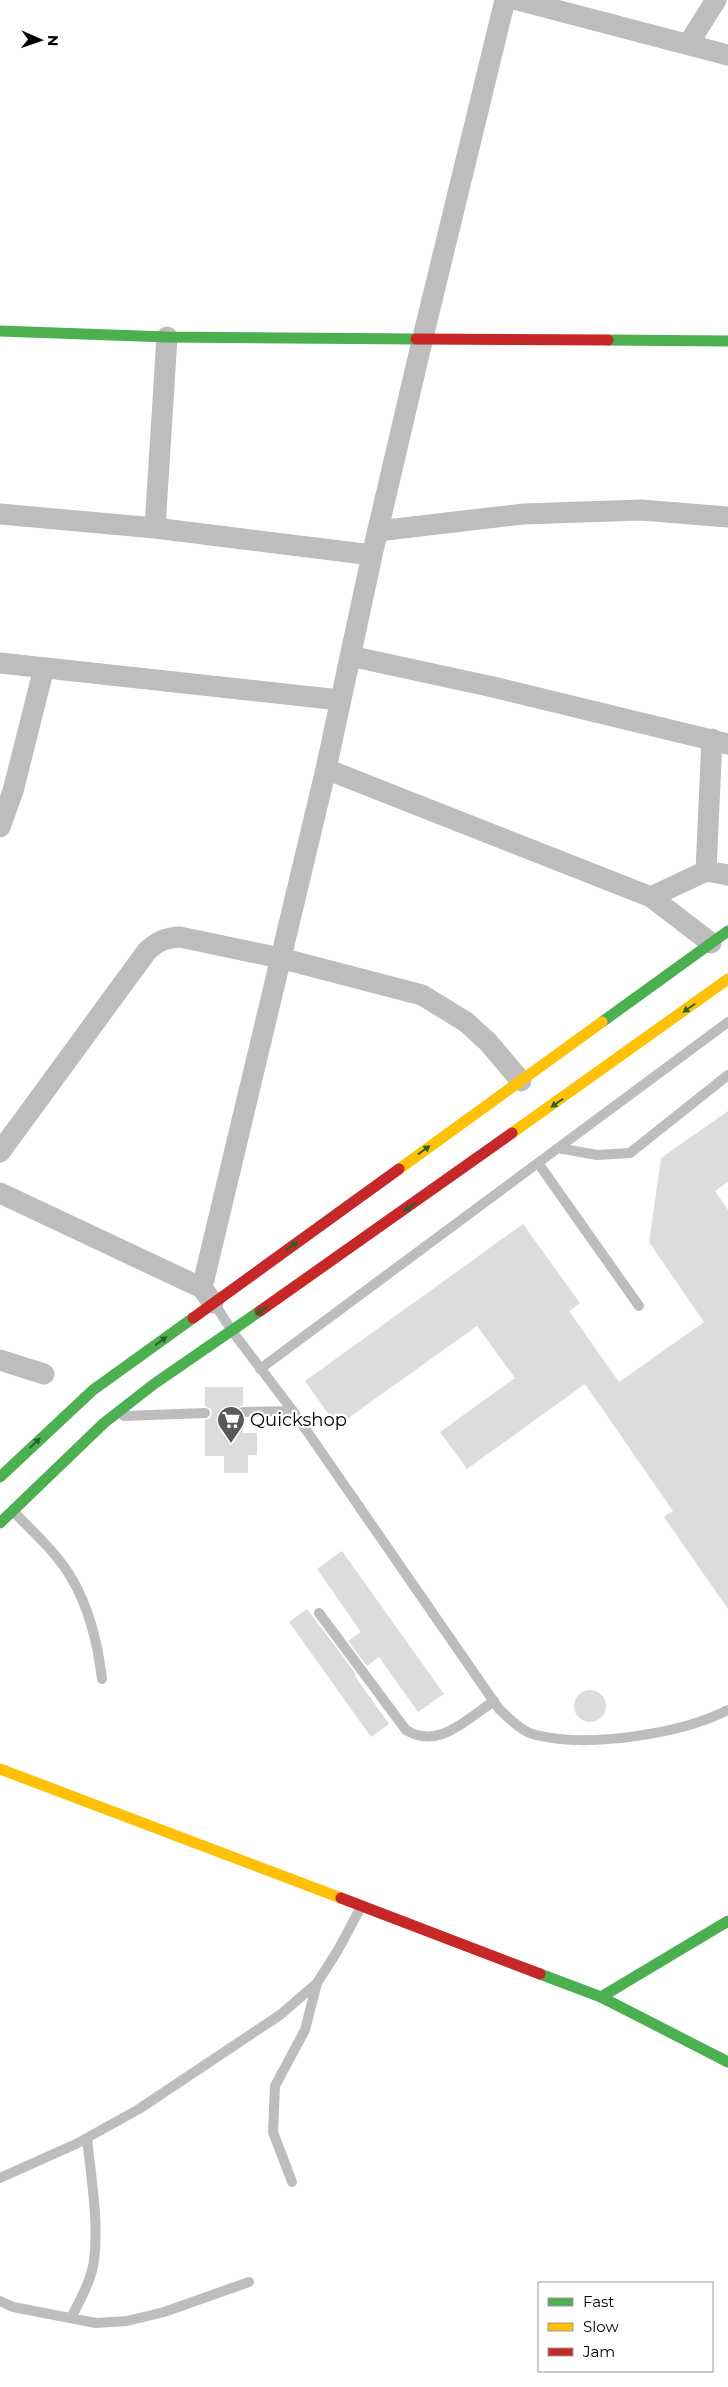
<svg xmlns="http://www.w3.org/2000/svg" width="728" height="2387" font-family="Montserrat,sans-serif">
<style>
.building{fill:#dcdcdc}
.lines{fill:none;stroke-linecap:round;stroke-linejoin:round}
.lane{stroke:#bdbdbd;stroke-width:10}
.street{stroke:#bdbdbd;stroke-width:21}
.fast{stroke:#4caf50;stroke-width:11}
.slow{stroke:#ffc107;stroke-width:11}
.jam{stroke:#c62828;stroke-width:11}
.oneway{fill:#2a602c}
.labels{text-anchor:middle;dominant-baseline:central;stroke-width:4.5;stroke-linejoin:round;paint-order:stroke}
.poi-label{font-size:18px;fill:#000;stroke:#fff;text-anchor:start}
</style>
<rect width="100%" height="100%" fill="#fff"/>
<path class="building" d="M728,1111V1182L715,1191L728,1210V1609L664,1517L673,1511L585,1384L467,1469L440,1432L515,1378L477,1326L337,1426L305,1381L523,1224L580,1303L569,1311L619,1382L704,1322L649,1242L661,1158Z
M205,1387H243V1405L237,1408V1415L243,1419V1433H257V1455H248V1473H224V1456H205V1420L209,1419L212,1413L211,1409L205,1406Z
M342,1551L444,1694L418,1712L379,1657L367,1666L348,1641L361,1632L317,1569Z
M307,1609L356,1674L354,1675L389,1724L371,1737L289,1622Z
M574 1706a16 16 0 1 1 32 0a16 16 0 1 1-32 0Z"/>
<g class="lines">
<path class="lane" d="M558,1148L597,1155L630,1153L728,1075
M538,1163L639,1306
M214,1303L232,1331L293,1411L499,1709C510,1719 522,1732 536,1735C589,1748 681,1734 728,1710
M260,1369L728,1022
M243,1412L293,1411
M124,1416L205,1413
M14,1512C34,1533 58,1554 72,1579C90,1610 98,1645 102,1679
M319,1613L406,1730C438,1750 467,1719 494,1701
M0,2178L76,2144L139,2109L280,2015L317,1983L338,1950L361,1907
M292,2182L273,2132L275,2086L305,2030L317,1983
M0,2301L13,2307L96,2323L127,2321L164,2312L249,2282
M71,2318C80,2300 91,2281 94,2261C99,2221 91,2178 87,2138"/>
<path class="street" d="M518,0L728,55
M689,43L716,0
M0,514L155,528L372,555
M155,528L167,337
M378,531L523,514L641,510L728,517
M350,656L493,687L728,744
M0,663L340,700
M326,769L651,897L711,943
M0,827L13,791L44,668
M706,871L712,739
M651,897L706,871L728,875
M0,1152L147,951C158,941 165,938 180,937L280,958L422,995L466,1022L488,1042L521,1081
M0,1193L202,1288
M213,1303L202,1288L326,769L372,555L423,337L505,0
M0,1360L44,1374"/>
<path class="fast" d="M0,331L167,337L416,339
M608,340L728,341
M602,1022L728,931
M0,1477L93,1390L193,1318
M0,1523L104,1423L154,1384L260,1311
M540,1974L601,1997L728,2062
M601,1997L728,1921"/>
<path class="slow" d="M512,1133L728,979
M399,1169L602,1022
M0,1769L341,1898"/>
<path class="jam" d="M416,339L608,340
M260,1311L512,1133
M193,1318L399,1169
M341,1898L540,1974"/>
</g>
<defs><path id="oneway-solid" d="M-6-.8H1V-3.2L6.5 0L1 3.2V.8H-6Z" transform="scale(1.25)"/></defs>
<g class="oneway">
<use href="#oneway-solid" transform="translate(689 1008) rotate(145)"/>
<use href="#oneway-solid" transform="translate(557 1103) rotate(145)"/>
<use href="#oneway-solid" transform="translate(424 1150) rotate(-36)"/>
<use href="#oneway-solid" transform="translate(410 1207) rotate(145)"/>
<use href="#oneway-solid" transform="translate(292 1246) rotate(-36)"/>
<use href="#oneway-solid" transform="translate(262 1310) rotate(145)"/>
<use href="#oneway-solid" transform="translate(161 1341) rotate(-36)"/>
<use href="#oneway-solid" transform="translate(35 1443) rotate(-43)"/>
</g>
<defs>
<symbol id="supermarket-pin" viewBox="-11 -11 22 30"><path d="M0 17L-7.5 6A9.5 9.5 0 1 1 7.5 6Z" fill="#595959" stroke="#fff"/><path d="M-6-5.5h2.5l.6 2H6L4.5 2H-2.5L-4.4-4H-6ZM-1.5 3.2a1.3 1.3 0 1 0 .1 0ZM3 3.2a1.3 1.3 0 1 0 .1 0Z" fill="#fff"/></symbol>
</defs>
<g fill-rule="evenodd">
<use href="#supermarket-pin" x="215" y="1404" width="32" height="43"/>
</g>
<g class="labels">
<g class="poi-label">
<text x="250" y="1420">Quickshop</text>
</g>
</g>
<rect x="538" y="2282" width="175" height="90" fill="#ffffff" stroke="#999999"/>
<rect x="548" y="2298" width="25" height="8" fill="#4caf50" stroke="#999999"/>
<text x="583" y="2307" font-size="15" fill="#000000">Fast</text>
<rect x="548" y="2323" width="25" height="8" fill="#ffc107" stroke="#999999"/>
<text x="583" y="2332" font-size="15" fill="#000000">Slow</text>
<rect x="548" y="2348" width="25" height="8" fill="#c62828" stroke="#999999"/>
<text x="583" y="2357" font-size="15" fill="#000000">Jam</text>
<g transform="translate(40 40) rotate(92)" stroke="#ffffff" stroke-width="4" paint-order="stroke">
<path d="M0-4L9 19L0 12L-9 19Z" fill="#000000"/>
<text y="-8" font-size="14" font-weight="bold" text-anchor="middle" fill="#000000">N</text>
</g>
</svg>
